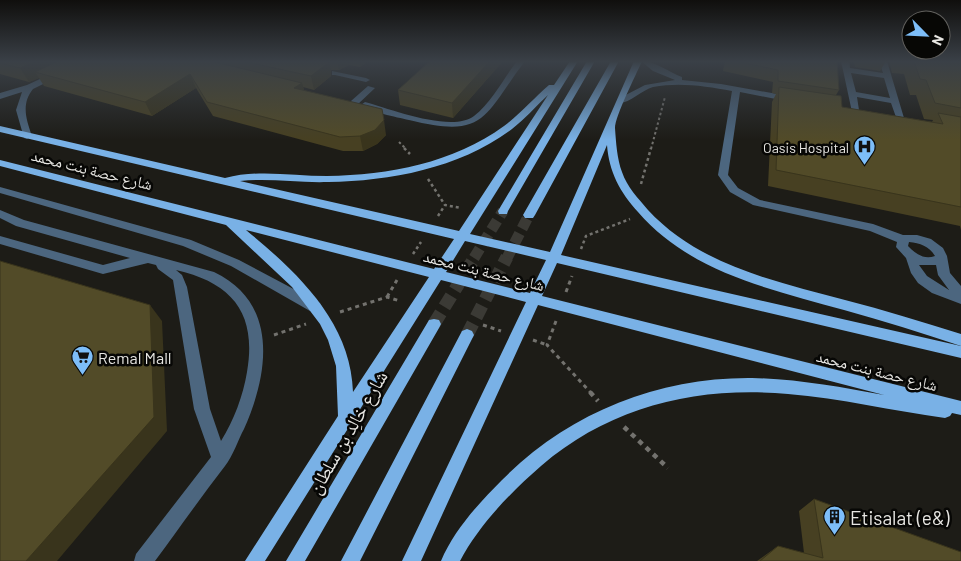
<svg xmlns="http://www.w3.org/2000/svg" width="961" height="561" font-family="Barlow,'Noto Naskh Arabic',sans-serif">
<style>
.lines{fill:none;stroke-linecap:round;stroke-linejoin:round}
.major-tunnel-far1{stroke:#3b3a35;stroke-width:11;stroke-dasharray:11 5.5;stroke-linecap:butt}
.major-tunnel{stroke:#3b3a35;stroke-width:13;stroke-dasharray:13 7;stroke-linecap:butt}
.path-far3{stroke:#73726e;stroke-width:2;stroke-dasharray:2.5 2.5;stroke-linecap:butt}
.path-far2{stroke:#73726e;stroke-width:2.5;stroke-dasharray:3 3;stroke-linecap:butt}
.path-far1{stroke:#73726e;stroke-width:3;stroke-dasharray:4 4;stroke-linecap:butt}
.path{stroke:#73726e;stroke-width:4.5;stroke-dasharray:5 5;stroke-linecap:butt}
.minor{fill:#4c667f;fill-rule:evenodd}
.major{fill:#79b1e6;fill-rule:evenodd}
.wall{fill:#474022}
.shaded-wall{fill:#39341c}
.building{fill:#524b28;stroke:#39341c}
.labels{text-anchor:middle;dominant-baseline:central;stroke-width:5;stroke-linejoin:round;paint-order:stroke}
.far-poi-label{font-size:14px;fill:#e7e6e2;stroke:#070705;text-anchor:end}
.street-label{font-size:16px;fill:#e7e6e2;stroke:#070705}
.poi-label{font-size:16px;fill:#e7e6e2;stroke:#070705;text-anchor:start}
.near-street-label{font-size:19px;fill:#e7e6e2;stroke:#070705}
.near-poi-label{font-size:19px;fill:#e7e6e2;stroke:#070705;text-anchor:start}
</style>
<rect width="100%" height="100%" fill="#1d1c17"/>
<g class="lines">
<path class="major-tunnel-far1" d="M474,258L503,211
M507,258L529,215"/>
<path class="major-tunnel" d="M434,324L475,257
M467,335L507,257"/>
<path class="path-far3" d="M399,142L406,149
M651,149L665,97"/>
<path class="path-far2" d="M404,148L410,154
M428,179L445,205L461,208
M641,184L651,148
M438,216L445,205
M581,249L586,236L630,219
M413,254L421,242"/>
<path class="path-far1" d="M566,292L572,276
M387,297L397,280
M340,312L387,297L400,301
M556,321L547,345L591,393
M483,325L501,331
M274,335L306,324
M533,340L547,345"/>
<path class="path" d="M590,392L598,401
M624,427L668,468"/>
<path class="minor" d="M79,61H90L33,89C21,104 26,119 32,136L27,139L24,138L16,110L22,92L0,99V93L27,85Z
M517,61H525C483,117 486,139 409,120C396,117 370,112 361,105L365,102C390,109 452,133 474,116C492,102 503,79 517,61Z
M641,61C655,61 669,72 682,77V80L721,84L794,97V101L791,102L740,92L728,175L738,188L760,200L873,224L903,235H917L931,239L943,248L947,256L950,273L961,286V304L932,293L918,283L911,273L906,258L896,247L897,242L870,231L753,205L730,192L718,175L732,91C706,86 679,82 653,87C642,90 629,104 618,103V99L645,85L675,80L653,71ZM909,242C920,243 929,246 935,256C924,260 916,254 908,246ZM919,265H936L938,275L949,290L927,276Z
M841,61H849L850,68L883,73L879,61H887L904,118L903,120H897L891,103L857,97L859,110L852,112ZM851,73L884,78L890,98L856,92Z
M332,71L366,78L370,80L366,82L335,75H332Z
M368,86L375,88L357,105H351V101Z
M0,187L191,240L239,260L320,303L322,307L320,311H310L231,266L183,246L0,193Z
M0,210L24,220L214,272C279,303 269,373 244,429C238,440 233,456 225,466C201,497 178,530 155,561H134L136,554L211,457L194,409L173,280L158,269L156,265L148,263L103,274L0,244V236L103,265L130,258L16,226L0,218ZM176,270C233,283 257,314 247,372C243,396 234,420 221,441L210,409L187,287L182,275Z"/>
<path class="major" d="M570,61H578L470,234L550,252L634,61H642C636,75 615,116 615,128C616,142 617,159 622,172C627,187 638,198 648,210C699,265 774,281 845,300C884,310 922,322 961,334V346C922,333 884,321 844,310C770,289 691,273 638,212C620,192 609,172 607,145L561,255L961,346V358L557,263L542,296L961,401V415L952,413L950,416L945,418C892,411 841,398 788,394C697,386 611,406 541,466C510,493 479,525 460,561H441C454,530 479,503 502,480C568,413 658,377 752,378C797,379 840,387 884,395L538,305L421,561H402L526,302L441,280L265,561H245L338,416L336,366L328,340L320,324L292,287L226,225L0,166V160L434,269L454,239L0,132V126L225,178C258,169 293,176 327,176C389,175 453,163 504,126C520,114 534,98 549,85H554ZM548,95L459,231L240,181C270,178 298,183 328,182C391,181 460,168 512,129C525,119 536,106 548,95ZM246,230L429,277L353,392C351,322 297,272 246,230ZM465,241L546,260L530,293L446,272Z
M587,61H595L508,211L507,214H499L498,211Z
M611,61H619L535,215L533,218H525L523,215Z
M434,319L439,320L441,324L439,328L305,561H286L429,320Z
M467,329L472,331L474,335L360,561H341L462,331Z"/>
</g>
<path class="wall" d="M0,61H368L360,67L349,65L339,70H331V76L314,90L303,87L304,90L386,135L377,144L363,151H343L213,116L196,88L152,116L44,86L39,78L29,82L0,74Z
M430,61H503L453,118L400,105L398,90Z
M725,61H837L839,90L836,95L842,107L932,122L933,120L924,119L916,95H910L904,74L892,73L889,61H961V230L960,226L768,186L772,102L776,94L772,93L773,82L723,71Z
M854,61H886L880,71L855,67Z
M814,499L961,561H757L778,546L804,553L799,511Z"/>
<path class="shaded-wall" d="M37,61H74L35,72L39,78L29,82L20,68Z
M328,61H329L331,70V76L314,90L311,76Z
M337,61H349V65L339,70Z
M359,61H368L360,67Z
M490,61H503L453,118L452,103Z
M190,74L196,88L152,116L145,102Z
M302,83L306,96L294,88Z
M384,120L386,135L377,144L363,151L360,136Z
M150,305L162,321L167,431L57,561H26Z"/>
<path class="building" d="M0,61H37L20,68L0,63Z
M58,61H211L302,83L294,88L382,109L384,120L375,130L360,136L340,137L207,102L190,74L145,102L35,72Z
M242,61H328V63L311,76Z
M430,61H490L452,103L398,90Z
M734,61H837L839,90L778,81V70Z
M914,61H961V108L935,103L926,80L920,79Z
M779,87L841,96L842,107L943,124L938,113L961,117V207L776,170Z
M0,261L150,305L154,417L26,561H0Z
M814,499L961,552V561H760L778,546L823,558Z"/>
<linearGradient id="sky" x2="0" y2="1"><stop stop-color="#100f0d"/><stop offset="0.44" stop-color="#3a4047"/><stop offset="1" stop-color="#3a4047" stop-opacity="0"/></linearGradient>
<rect width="961" height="140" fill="url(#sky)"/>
<defs>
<symbol id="hospital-pin" viewBox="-11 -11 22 30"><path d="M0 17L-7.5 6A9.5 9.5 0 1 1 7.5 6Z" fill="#7dbef9" stroke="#070705"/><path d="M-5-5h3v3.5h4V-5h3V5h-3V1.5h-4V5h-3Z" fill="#111"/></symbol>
<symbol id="supermarket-pin" viewBox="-11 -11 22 30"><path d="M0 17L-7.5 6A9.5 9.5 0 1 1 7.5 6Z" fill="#7dbef9" stroke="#070705"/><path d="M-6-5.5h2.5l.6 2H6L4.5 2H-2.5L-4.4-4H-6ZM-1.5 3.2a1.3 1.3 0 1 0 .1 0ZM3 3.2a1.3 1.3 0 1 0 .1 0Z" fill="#111"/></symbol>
<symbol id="building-pin" viewBox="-11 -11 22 30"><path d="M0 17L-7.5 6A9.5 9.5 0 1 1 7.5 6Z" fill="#7dbef9" stroke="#070705"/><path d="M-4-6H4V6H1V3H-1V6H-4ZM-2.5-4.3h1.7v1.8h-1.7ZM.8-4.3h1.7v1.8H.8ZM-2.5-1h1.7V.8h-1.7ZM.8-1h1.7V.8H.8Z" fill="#111"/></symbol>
</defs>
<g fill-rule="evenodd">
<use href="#hospital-pin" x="852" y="134" width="25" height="34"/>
<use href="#supermarket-pin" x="70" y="344" width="25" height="34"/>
<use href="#building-pin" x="822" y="504" width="25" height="34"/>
</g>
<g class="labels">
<g class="far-poi-label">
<text x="849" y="147">Oasis Hospital</text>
</g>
<g class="street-label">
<text transform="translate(92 169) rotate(14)">شارع حصة بنت محمد</text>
<text transform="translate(484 270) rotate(14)">شارع حصة بنت محمد</text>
<text transform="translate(877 370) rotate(14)">شارع حصة بنت محمد</text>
</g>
<g class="poi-label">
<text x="98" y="357">Remal Mall</text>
</g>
<g class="near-street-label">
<text transform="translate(347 432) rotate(-60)">شارع خالِد بن سلطان</text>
</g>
<g class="near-poi-label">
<text x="850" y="517">Etisalat (e&amp;)</text>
</g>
</g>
<g transform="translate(926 35) rotate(114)"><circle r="24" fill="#070705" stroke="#61605d"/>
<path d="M0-4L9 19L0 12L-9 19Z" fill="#7dbef9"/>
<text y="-8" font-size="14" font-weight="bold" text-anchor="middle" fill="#e7e6e2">N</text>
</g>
</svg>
